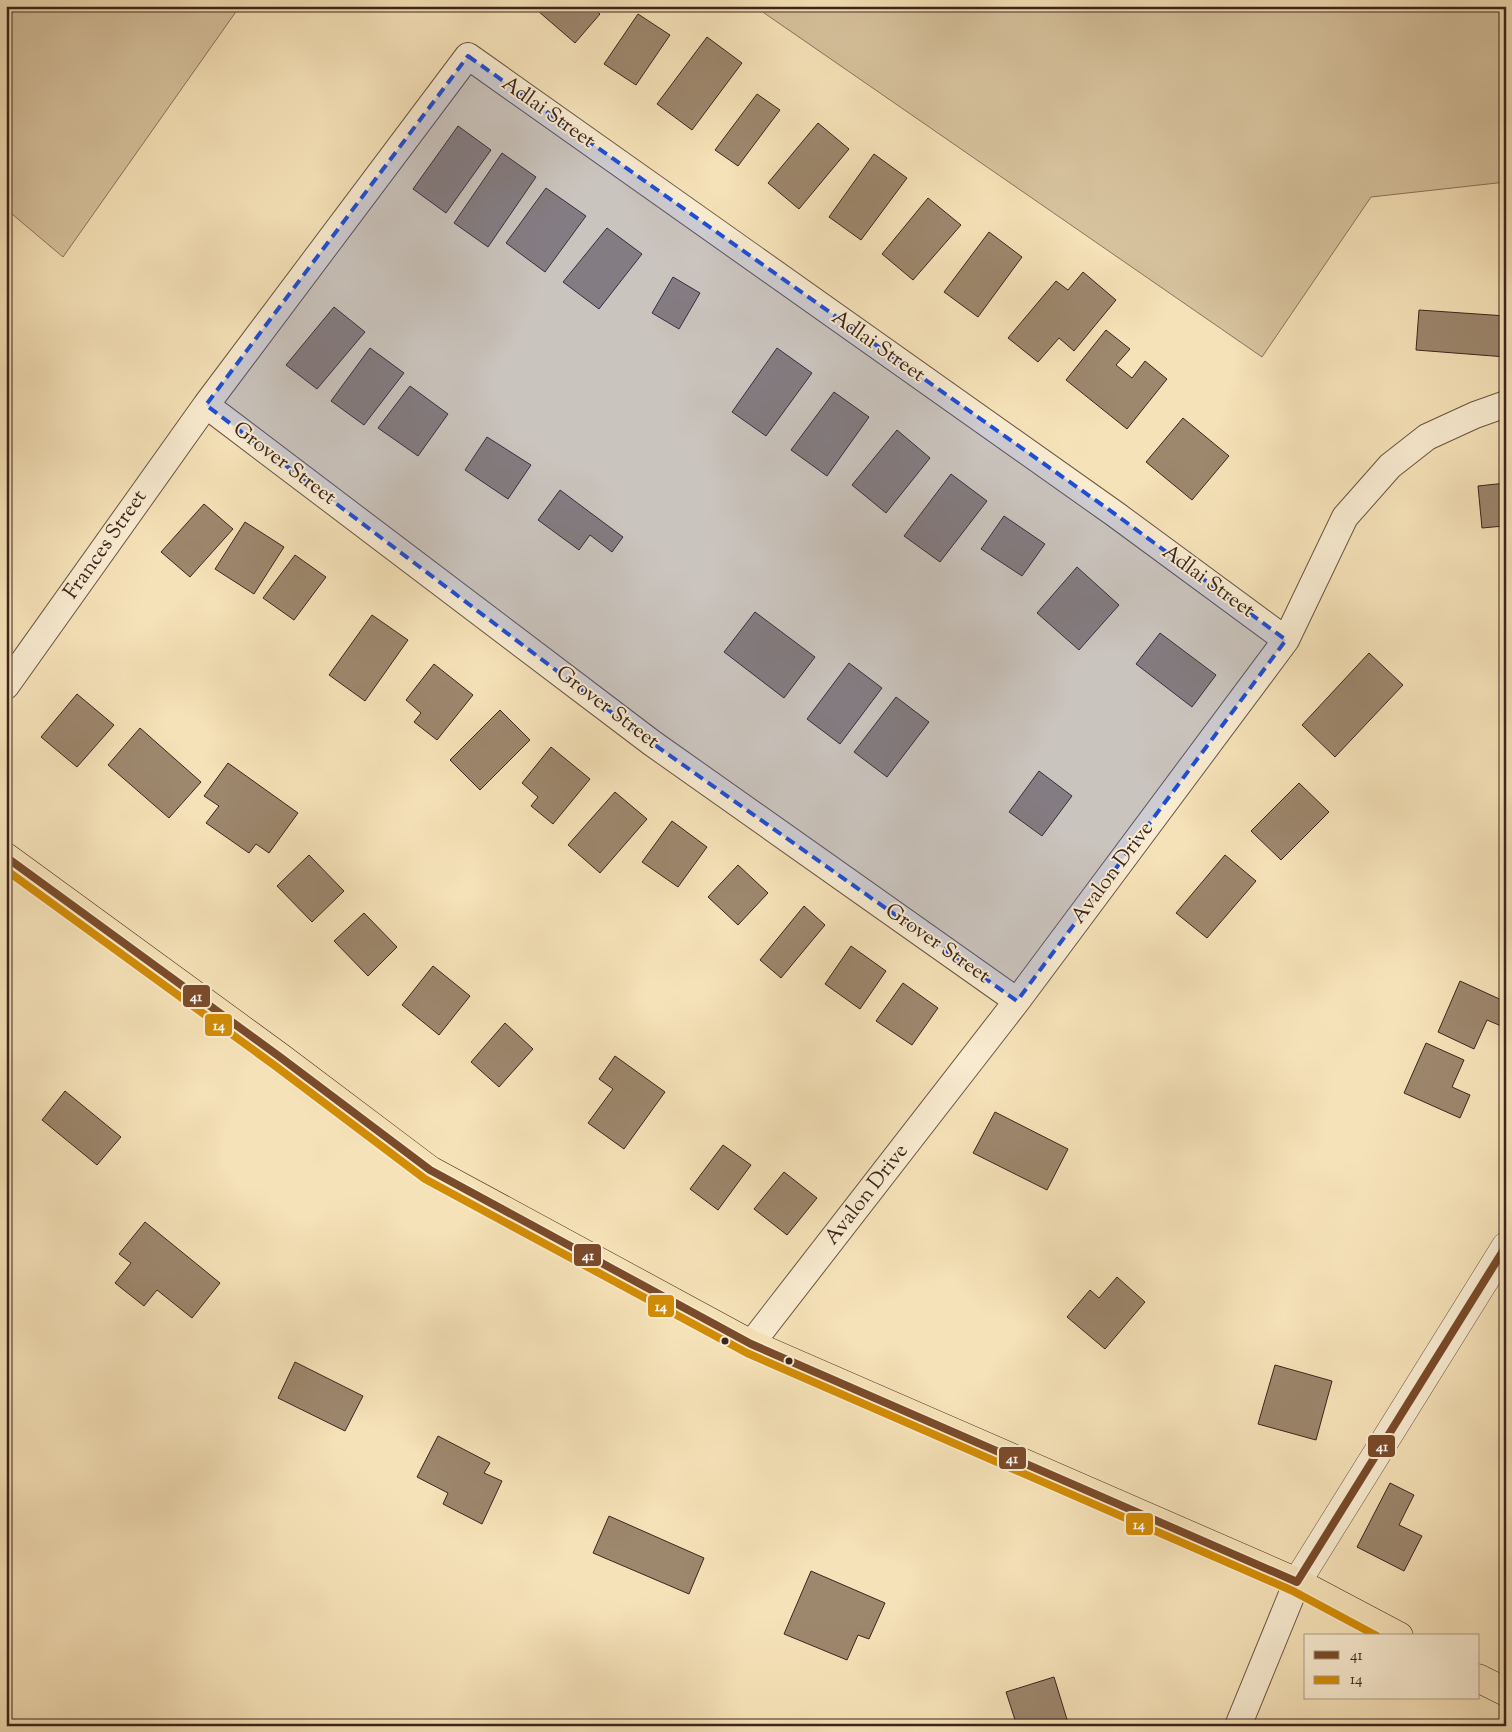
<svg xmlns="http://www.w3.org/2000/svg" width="1512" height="1732" font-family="'Sorts Mill Goudy',serif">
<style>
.green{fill:#d6c29d;stroke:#89745c}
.building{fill:#9d876d;stroke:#3c251c}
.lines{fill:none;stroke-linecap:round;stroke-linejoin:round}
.minor-casing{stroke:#6a5443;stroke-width:28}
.tertiary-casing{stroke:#6a5443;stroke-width:29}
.primary-casing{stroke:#3c251c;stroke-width:29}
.minor{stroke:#f9ecd1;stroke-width:26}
.tertiary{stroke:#f9ecd1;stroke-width:28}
.primary{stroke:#f6e2b8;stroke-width:28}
.bus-1-casing{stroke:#f9ecd1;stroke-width:11}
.bus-2-casing{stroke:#f9ecd1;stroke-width:11}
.bus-1{stroke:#7a4b2a;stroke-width:8}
.bus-2{stroke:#d28c06;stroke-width:8}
.marked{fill:#1d4ed8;fill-opacity:0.2;stroke:#1d4ed8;stroke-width:4;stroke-dasharray:10 6;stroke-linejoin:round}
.bus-dot{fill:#3c251c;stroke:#f9ecd1;stroke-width:2}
.labels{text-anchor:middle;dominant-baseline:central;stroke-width:4;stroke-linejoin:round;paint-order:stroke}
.street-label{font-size:21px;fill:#3c251c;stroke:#f9ecd1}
.line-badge{stroke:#f9ecd1;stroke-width:2}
.badge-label{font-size:14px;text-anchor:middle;font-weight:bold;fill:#fff}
</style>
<rect width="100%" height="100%" fill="#f6e2b8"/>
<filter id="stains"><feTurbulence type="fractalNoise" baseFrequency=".004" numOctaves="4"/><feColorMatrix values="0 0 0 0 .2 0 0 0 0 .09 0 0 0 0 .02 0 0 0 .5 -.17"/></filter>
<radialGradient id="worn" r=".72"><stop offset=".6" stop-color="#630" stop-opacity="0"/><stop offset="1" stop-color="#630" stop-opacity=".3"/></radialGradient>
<path class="green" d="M6,6H240L63,257L6,209Z
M754,6H1506V182L1371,197L1262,357Z"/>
<path class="building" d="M542,6H591L600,14L575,43L538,11Z
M638,14L670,35L636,85L604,64Z
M707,37L742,63L692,130L657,104Z
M757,94L780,110L738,166L715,150Z
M818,123L849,149L799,209L768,183Z
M458,126L491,150L446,213L413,189Z
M502,153L536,177L488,247L454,223Z
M874,154L907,178L861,240L829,217Z
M546,188L586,216L545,272L506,243Z
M928,198L961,225L913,280L882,254Z
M607,228L642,254L599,309L563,282Z
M989,232L1022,257L978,317L944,292Z
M1083,272L1116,300L1074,351L1059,338L1038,362L1008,338L1056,281L1068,290Z
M673,277L700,293L679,329L652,313Z
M334,307L365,332L317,389L286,365Z
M1419,310L1506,316V357L1416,350Z
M1106,330L1130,349L1116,365L1132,378L1145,361L1167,379L1127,429L1066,380Z
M370,348L404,373L364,425L331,401Z
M777,348L812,373L766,436L732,412Z
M410,386L448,414L418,456L378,428Z
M834,392L869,417L827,476L791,450Z
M1183,418L1229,456L1192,500L1146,462Z
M897,430L930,458L886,513L852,485Z
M487,437L531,465L508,499L465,470Z
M951,474L987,501L940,562L904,536Z
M1506,483V540L1504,526L1482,528L1478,486Z
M560,490L623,537L612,552L590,535L579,550L538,520Z
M204,504L233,529L190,577L161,552Z
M1004,516L1045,544L1022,576L981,549Z
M245,522L284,547L254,594L215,569Z
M295,555L326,577L294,620L263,598Z
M1077,567L1119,605L1079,650L1037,613Z
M755,612L815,657L784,698L724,652Z
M372,615L408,640L365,701L329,675Z
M1160,633L1216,675L1192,707L1136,664Z
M1369,653L1403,685L1335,757L1302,725Z
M849,663L882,688L840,744L807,719Z
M434,664L473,695L437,740L414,722L421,713L406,700Z
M77,694L114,725L77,767L41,737Z
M896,697L929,722L887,777L854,752Z
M500,710L530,740L480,790L450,760Z
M140,728L201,782L169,818L108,765Z
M551,747L590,779L553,824L531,806L538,797L522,783Z
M228,763L298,813L269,853L256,844L249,853L206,823L219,806L204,796Z
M1039,771L1072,796L1042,836L1009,812Z
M1299,783L1329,812L1281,860L1251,831Z
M615,792L647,819L600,873L568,845Z
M672,821L707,847L678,887L642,862Z
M309,855L344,891L312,922L277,886Z
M1225,855L1256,881L1207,938L1176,913Z
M738,865L768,893L738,925L708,897Z
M804,906L825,925L781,978L760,960Z
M364,913L397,947L368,976L334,941Z
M851,946L886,971L860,1009L825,984Z
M433,966L470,996L439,1035L402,1005Z
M1460,981L1506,1002V1028L1487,1020L1474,1049L1438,1032Z
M903,983L938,1008L912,1045L876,1021Z
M505,1023L533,1049L499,1087L471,1062Z
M1426,1043L1464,1060L1452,1087L1470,1095L1460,1118L1404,1093Z
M615,1056L665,1092L624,1149L588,1123L613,1089L599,1079Z
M65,1091L121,1137L97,1165L42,1120Z
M995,1112L1068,1149L1047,1190L973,1153Z
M723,1145L751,1165L718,1210L690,1189Z
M784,1172L817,1198L787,1235L754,1209Z
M145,1222L220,1283L192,1318L157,1290L144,1306L115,1283L131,1263L119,1254Z
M1117,1277L1145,1302L1105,1349L1067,1317L1090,1290L1099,1298Z
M295,1362L363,1396L345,1431L278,1398Z
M1275,1365L1332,1381L1316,1440L1258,1424Z
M438,1436L490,1463L484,1473L502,1481L482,1524L443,1504L448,1493L417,1477Z
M1390,1483L1414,1495L1399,1525L1422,1536L1404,1571L1357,1547Z
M609,1516L704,1558L689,1594L593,1553Z
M811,1571L885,1603L869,1639L858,1635L847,1660L784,1634Z
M1054,1677L1069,1726H1017L1006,1692Z"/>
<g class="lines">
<defs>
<path id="minor" d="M206,405L652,743L1017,1001
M6,686L206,405L468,56L1115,514L1286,640
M751,1344L1017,1001L1286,640L1345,517L1390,466L1427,437L1475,415L1506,404
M1238,1726L1297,1582"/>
<path id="tertiary" d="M1297,1582L1506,1246"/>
<path id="primary" d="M6,857L280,1057L430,1170L751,1344L1297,1582L1399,1636
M1478,1678L1506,1692"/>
</defs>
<use href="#minor" class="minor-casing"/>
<use href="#tertiary" class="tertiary-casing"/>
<use href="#primary" class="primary-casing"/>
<use href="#minor" class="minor"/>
<use href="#tertiary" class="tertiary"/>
<use href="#primary" class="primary"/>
<defs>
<path id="bus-1" d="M6,857L280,1057L430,1170L751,1344L1297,1582L1506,1246"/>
<path id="bus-2" d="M6,870L274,1065L425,1179L747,1353L1293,1591L1377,1636"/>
</defs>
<use href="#bus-1" class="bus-1-casing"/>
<use href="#bus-2" class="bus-2-casing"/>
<use href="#bus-1" class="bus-1"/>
<use href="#bus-2" class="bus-2"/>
</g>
<path class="marked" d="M468,56L1115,514L1286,640L1017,1001L652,743L206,405Z"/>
<g class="bus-dot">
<circle cx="725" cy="1341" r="4.5"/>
<circle cx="789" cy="1361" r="4.5"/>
</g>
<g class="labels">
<g class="street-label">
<text transform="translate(548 113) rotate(35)">Adlai Street</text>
<text transform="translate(878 347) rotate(35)">Adlai Street</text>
<text transform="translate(284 464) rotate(37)">Grover Street</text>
<text transform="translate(106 545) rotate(-55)">Frances Street</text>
<text transform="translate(1208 582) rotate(36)">Adlai Street</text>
<text transform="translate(607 708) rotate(37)">Grover Street</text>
<text transform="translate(1113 873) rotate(-53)">Avalon Drive</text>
<text transform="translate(937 944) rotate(35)">Grover Street</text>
<text transform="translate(867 1195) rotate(-52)">Avalon Drive</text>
</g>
</g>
<g class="line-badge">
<rect x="182" y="984" width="29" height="24" rx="5" fill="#7a4b2a"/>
<rect x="204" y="1013" width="29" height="24" rx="5" fill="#d28c06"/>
<rect x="573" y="1243" width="29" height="24" rx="5" fill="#7a4b2a"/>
<rect x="647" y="1294" width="28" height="24" rx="5" fill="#d28c06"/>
<rect x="1367" y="1434" width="29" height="24" rx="5" fill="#7a4b2a"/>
<rect x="998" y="1446" width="29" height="24" rx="5" fill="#7a4b2a"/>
<rect x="1125" y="1512" width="29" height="24" rx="5" fill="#d28c06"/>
</g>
<g class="badge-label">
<text x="196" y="1001">41</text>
<text x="219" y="1030">14</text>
<text x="588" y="1260">41</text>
<text x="661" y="1311">14</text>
<text x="1382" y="1451">41</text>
<text x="1012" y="1463">41</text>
<text x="1139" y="1529">14</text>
</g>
<rect width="1512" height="1732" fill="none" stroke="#f6e2b8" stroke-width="25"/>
<rect x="8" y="8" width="1497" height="1717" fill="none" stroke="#3c251c" stroke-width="2.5"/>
<rect x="12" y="12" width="1487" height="1707" fill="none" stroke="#3c251c"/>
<rect x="1304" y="1634" width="175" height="65" fill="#f9ecd1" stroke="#ad9c89"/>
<rect x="1314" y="1651" width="25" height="8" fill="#7a4b2a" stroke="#ad9c89"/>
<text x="1350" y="1660" font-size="15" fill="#3c251c">41</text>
<rect x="1314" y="1676" width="25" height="8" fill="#d28c06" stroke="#ad9c89"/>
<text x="1350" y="1684" font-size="15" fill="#3c251c">14</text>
<rect width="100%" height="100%" filter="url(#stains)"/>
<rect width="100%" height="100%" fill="url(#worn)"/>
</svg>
